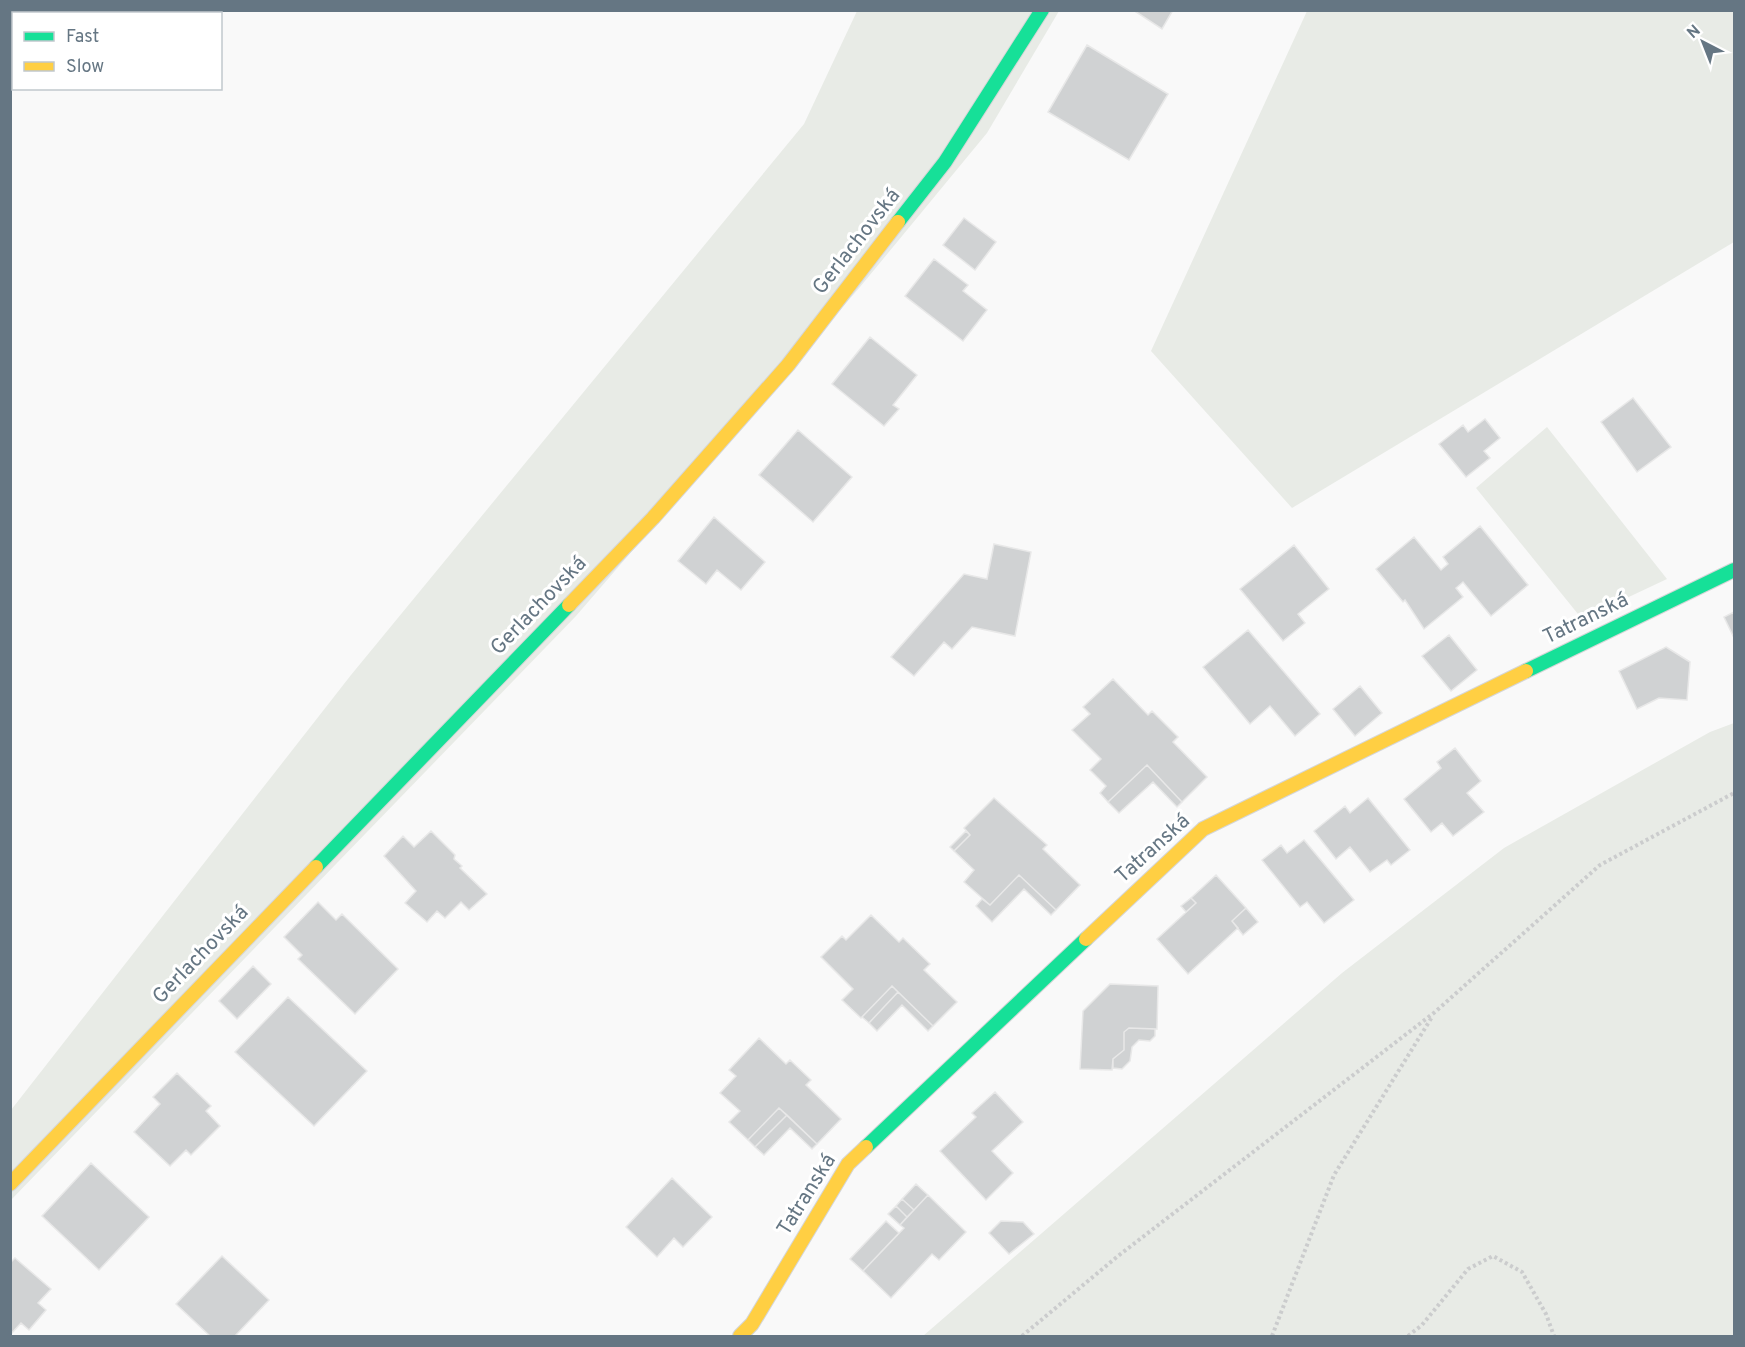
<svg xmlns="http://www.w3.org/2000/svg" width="1745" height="1347" font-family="Overpass,sans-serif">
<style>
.green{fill:#e8ebe6}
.building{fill:#d0d2d3;stroke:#e8e8e8;stroke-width:1.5}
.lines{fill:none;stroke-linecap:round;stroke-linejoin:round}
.fast-casing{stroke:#d5d6d7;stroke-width:16}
.slow-casing{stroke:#d5d6d7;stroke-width:16}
.path{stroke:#cbcccd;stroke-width:4;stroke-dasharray:3 3;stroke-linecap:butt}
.fast{stroke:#16e098;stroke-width:14}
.slow{stroke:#ffcf43;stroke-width:14}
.labels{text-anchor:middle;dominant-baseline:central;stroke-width:6;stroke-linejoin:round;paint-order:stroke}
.street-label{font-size:21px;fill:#657683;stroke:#fff}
</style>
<rect width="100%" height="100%" fill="#f9f9f9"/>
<path class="green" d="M857,11H1059L987,133L860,287L576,616L11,1200V1110L351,675L804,124Z
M1307,11H1734V242L1292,508L1151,351Z
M1547,427L1667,579L1582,619L1476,488Z
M1734,723V1336H923L1342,973L1504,848L1710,732Z"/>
<path class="building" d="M1133,10H1173L1162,29Z
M1087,45L1168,94L1129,160L1048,112Z
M964,218L996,242L975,270L943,245Z
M934,259L968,285L963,291L987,310L963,341L905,296Z
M870,337L917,375L893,405L899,409L884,426L832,384Z
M1633,398L1671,447L1637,472L1601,422Z
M1485,419L1500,438L1484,451L1490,458L1466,477L1439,444L1463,425L1468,432Z
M798,430L852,477L813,522L759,475Z
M714,517L765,562L741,590L717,570L706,584L678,561Z
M1480,526L1528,585L1491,616L1463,582L1456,588L1463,597L1424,629L1405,600L1403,602L1376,569L1414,537L1441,570L1448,564L1443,557Z
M994,544L1031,552L1015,636L972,627L952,649L944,642L914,676L891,657L964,574L987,579Z
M1294,545L1329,589L1298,614L1305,623L1283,641L1240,589Z
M1734,612V638L1724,617Z
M1248,630L1320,714L1295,736L1270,706L1250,724L1203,667Z
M1449,635L1477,670L1451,691L1422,656Z
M1666,647L1690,662L1687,700L1659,698L1637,709L1619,671Z
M1113,679L1148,715L1152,711L1178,737L1173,742L1207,777L1182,802L1147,765L1108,802L1100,793L1106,786L1090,770L1101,759L1072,730L1090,714L1083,707Z
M1360,686L1382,713L1355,736L1333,709Z
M1455,748L1481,781L1467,793L1484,812L1453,836L1442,823L1431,832L1404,799L1441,768L1437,762Z
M1147,765L1182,802L1177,807L1153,782L1119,813L1108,802Z
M994,798L1047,845L1043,849L1080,885L1056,910L1019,875L990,905L964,882L974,870L954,851L970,835L964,828Z
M1368,798L1410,850L1391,865L1387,860L1370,872L1350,847L1336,859L1314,831L1345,806L1350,813Z
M431,831L455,855L454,859L462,866L460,868L487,894L469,910L461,902L445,918L437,911L427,922L405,903L416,891L384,856L403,836L414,847Z
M966,831L970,835L954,851L950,847Z
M1304,840L1354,900L1324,923L1307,902L1300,907L1262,860L1281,845L1287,853Z
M1019,875L1056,910L1051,915L1024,889L992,922L976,906L982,899L990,905Z
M1216,875L1246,908L1232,921L1238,928L1188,974L1157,939L1196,903L1191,898Z
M1191,898L1196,903L1186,912L1181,906Z
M318,902L336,920L342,914L398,969L355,1014L298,959L302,955L284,937Z
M1246,908L1258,922L1243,935L1232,921Z
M871,915L899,942L903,938L930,964L924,970L957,1002L933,1026L892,986L861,1018L842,1000L853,989L821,957L842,936L846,940Z
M253,966L271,984L237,1019L219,1001Z
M1110,984L1158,986L1157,1029L1129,1028L1124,1032V1050L1113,1059L1112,1070L1080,1069L1083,1011Z
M892,986L898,992L869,1023L862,1017Z
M898,992L933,1026L928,1031L902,1005L877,1031L869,1023Z
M288,997L367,1071L314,1126L235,1052Z
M1129,1028L1155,1029V1036L1150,1041L1139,1040L1132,1047L1130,1061L1122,1069L1113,1068V1059L1124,1050V1032Z
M759,1038L786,1064L790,1060L811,1080L806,1085L841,1119L817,1144L779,1108L748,1140L729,1122L740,1111L720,1093L736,1076L729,1070Z
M177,1073L211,1106L206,1111L220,1126L191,1155L186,1150L170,1166L134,1132L160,1104L153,1097Z
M995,1092L1023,1122L992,1151L1013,1173L986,1200L940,1151L976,1117L972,1113Z
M779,1108L787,1115L755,1147L748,1140Z
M787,1115L817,1144L812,1149L790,1128L764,1155L755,1147Z
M91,1163L149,1217L99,1270L42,1216Z
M672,1178L712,1217L683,1247L674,1238L657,1257L626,1227Z
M916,1184L928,1195L914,1210L902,1199Z
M928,1195L966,1232L939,1260L932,1254L891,1298L863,1271L904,1228L900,1225Z
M902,1199L914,1210L907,1217L896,1206Z
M896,1206L907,1217L900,1225L888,1214Z
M886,1221L899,1233L863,1271L850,1259Z
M1001,1221L1023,1222L1034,1234L1009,1254L989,1233Z
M222,1256L269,1300L235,1336H210L176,1304Z
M15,1258L51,1289L38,1303L46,1310L29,1330L21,1323L10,1335V1263Z"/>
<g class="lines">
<defs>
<path id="fast" d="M898,222L945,162L1042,10
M1526,671L1734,570
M316,867L569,605
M866,1147L1086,939"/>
<path id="slow" d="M569,605L653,518L788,365L898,222
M1086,939L1203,829L1526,671
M10,1184L316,867
M740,1336L752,1324L848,1164L866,1147"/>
</defs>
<use href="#fast" class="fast-casing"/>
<use href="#slow" class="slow-casing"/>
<path class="path" d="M1022,1336L1118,1256L1435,1012L1600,865L1734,793
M1272,1336L1334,1175L1432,1017
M1408,1336L1422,1325L1468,1269L1493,1256L1522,1272L1546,1314L1554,1336"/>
<use href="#fast" class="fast"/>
<use href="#slow" class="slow"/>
</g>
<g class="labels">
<g class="street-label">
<text transform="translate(857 242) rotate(-52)">Gerlachovská</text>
<text transform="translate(539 606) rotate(-46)">Gerlachovská</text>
<text transform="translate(1586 619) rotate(-26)">Tatranská</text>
<text transform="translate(1153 849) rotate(-42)">Tatranská</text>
<text transform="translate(201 955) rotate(-46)">Gerlachovská</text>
<text transform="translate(807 1195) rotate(-58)">Tatranská</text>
</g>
</g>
<rect width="1745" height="1347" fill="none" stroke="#657683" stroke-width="24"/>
<rect x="12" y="12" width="210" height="78" fill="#ffffff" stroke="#c1c8cd" stroke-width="1.5"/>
<rect x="24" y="32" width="30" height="9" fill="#16e098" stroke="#c1c8cd" stroke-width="1.5"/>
<text x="66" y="42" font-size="18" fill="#657683">Fast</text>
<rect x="24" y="62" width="30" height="9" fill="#ffcf43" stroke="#c1c8cd" stroke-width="1.5"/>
<text x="66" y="72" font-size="18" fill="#657683">Slow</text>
<g transform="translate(1703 42) rotate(318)" stroke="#ffffff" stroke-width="4.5" paint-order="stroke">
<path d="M0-4.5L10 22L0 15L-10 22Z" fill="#657683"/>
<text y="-9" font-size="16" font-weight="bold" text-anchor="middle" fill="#657683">N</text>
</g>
</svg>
